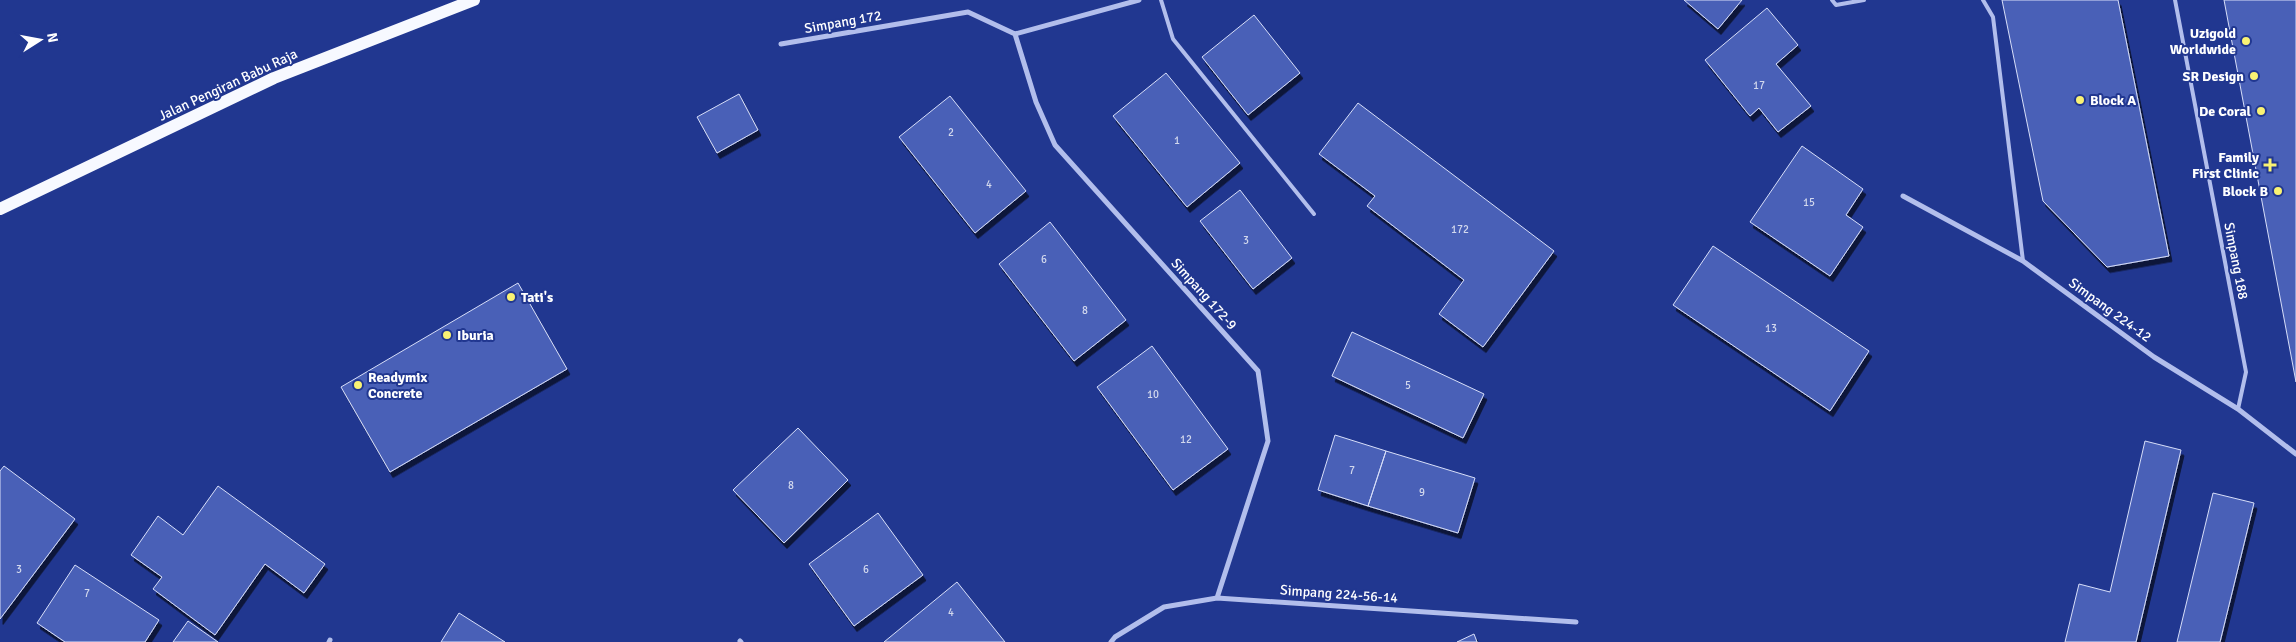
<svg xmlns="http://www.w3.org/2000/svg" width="2296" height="642" font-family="Signika,sans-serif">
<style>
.building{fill:#4a61b7;stroke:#d7def9;filter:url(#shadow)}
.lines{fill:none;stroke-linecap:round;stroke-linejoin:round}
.lane{stroke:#b2beec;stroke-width:4}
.street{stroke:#b2beec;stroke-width:5}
.primary{stroke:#f7f9ff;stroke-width:12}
.poi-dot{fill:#f9f273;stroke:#213790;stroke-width:2}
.labels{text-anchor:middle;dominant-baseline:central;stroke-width:4;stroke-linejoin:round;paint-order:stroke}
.number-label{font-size:11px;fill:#d2d8ed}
.street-label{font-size:14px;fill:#fff;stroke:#213790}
.poi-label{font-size:14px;font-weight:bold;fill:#fff;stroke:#213790;text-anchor:end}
</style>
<defs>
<filter id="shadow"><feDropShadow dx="3" dy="5.5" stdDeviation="0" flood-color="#0009"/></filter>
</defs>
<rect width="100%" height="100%" fill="#213790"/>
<path class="building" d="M1684,0H1742L1718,29Z
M2002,0H2118L2169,256L2107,267L2043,201Z
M2224,0H2296V382Z
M1767,8L1798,45L1776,64L1811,106L1778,132L1759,108L1750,116L1705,60Z
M1254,15L1300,73L1248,115L1202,57Z
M1166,73L1240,163L1187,207L1113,116Z
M739,94L758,130L717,153L697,117Z
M950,96L1026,191L975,233L899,137Z
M1358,103L1554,251L1483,347L1439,314L1464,280L1367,206L1375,196L1319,154Z
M1802,146L1863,189L1846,215L1863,227L1830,276L1750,222Z
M1240,190L1292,258L1253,289L1200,221Z
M1050,222L1126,320L1074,361L999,264Z
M1713,246L1869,351L1830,411L1673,305Z
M518,283L567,369L390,472L341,387Z
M1352,332L1484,394L1463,438L1332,376Z
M1152,346L1228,449L1173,490L1097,387Z
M798,428L848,480L784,543L733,490Z
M1335,435L1386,451L1368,506L1318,490Z
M2145,441L2181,450L2136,642H2065L2079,584L2110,592Z
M1386,451L1475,478L1458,533L1368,506Z
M4,466L75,519L0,619V471Z
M218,486L325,564L304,593L265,564L215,635L153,589L162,577L131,555L158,516L183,535Z
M2213,493L2254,503L2220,642H2177Z
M878,513L923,575L854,626L809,564Z
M75,565L159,620L145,642H65L37,623Z
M957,582L1005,642H884Z
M459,613L505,642H441Z
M188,621L218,642H173Z
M1474,634L1477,642H1457Z"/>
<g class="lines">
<path class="lane" d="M1161,0L1173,39L1314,214
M1832,0L1836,5L1864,0
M1983,0L1993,17L2023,261
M2175,0L2246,372L2238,409"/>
<path class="street" d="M1015,34L1036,102L1055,145L1258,371L1268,441L1217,598
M781,44L968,12L1015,34L1139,0
M1903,196L2023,261L2154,357L2238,409L2296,454
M740,641L741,642
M329,642L330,640
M1111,642L1115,637L1164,607L1217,598L1576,622"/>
<path class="primary" d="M0,209L274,78L474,0"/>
</g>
<g class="poi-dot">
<circle cx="2246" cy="41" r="5"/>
<circle cx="2254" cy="76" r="5"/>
<circle cx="2080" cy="100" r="5"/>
<circle cx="2261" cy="111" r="5"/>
<path d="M2267.5 157.5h5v5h5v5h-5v5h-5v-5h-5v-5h5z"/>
<circle cx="2278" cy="191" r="5"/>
<circle cx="511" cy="297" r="5"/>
<circle cx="447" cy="335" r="5"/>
<circle cx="358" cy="385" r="5"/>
</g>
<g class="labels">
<g class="number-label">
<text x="1759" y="85">17</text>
<text x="951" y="132">2</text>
<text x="1177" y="140">1</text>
<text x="989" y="184">4</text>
<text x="1809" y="202">15</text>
<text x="1460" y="229">172</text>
<text x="1246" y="240">3</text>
<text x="1044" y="259">6</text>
<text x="1085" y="310">8</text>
<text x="1771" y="328">13</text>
<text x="1408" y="385">5</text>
<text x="1153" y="394">10</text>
<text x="1186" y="439">12</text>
<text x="1352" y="470">7</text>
<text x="791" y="485">8</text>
<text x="1422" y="492">9</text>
<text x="19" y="569">3</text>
<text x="866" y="569">6</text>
<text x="87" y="593">7</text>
<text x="951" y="612">4</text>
</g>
<g class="street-label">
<text transform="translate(843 22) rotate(-10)">Simpang 172</text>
<text transform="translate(228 85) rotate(-25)">Jalan Pengiran Babu Raja</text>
<text transform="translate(2236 261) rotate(79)">Simpang 188</text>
<text transform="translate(1204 294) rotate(48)">Simpang 172-9</text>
<text transform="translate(2110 310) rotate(36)">Simpang 224-12</text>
<text transform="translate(1339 594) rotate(4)">Simpang 224-56-14</text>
</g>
<g class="poi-label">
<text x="2236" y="33">Uzigold<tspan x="2236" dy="16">Worldwide</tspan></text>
<text x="2244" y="76">SR Design</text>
<text x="2090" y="100" text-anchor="start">Block A</text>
<text x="2251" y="111">De Coral</text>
<text x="2259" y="157">Family<tspan x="2259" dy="16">First Clinic</tspan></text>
<text x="2268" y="191">Block B</text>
<text x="521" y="297" text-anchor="start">Tati's</text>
<text x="457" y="335" text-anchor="start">Iburia</text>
<text x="368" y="377" text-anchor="start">Readymix<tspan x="368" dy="16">Concrete</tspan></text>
</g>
</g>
<g transform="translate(40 40) rotate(79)" stroke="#213790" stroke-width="4" paint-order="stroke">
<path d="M0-4L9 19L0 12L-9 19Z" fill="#ffffff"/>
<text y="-8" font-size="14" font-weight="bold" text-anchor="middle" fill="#ffffff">N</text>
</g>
</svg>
